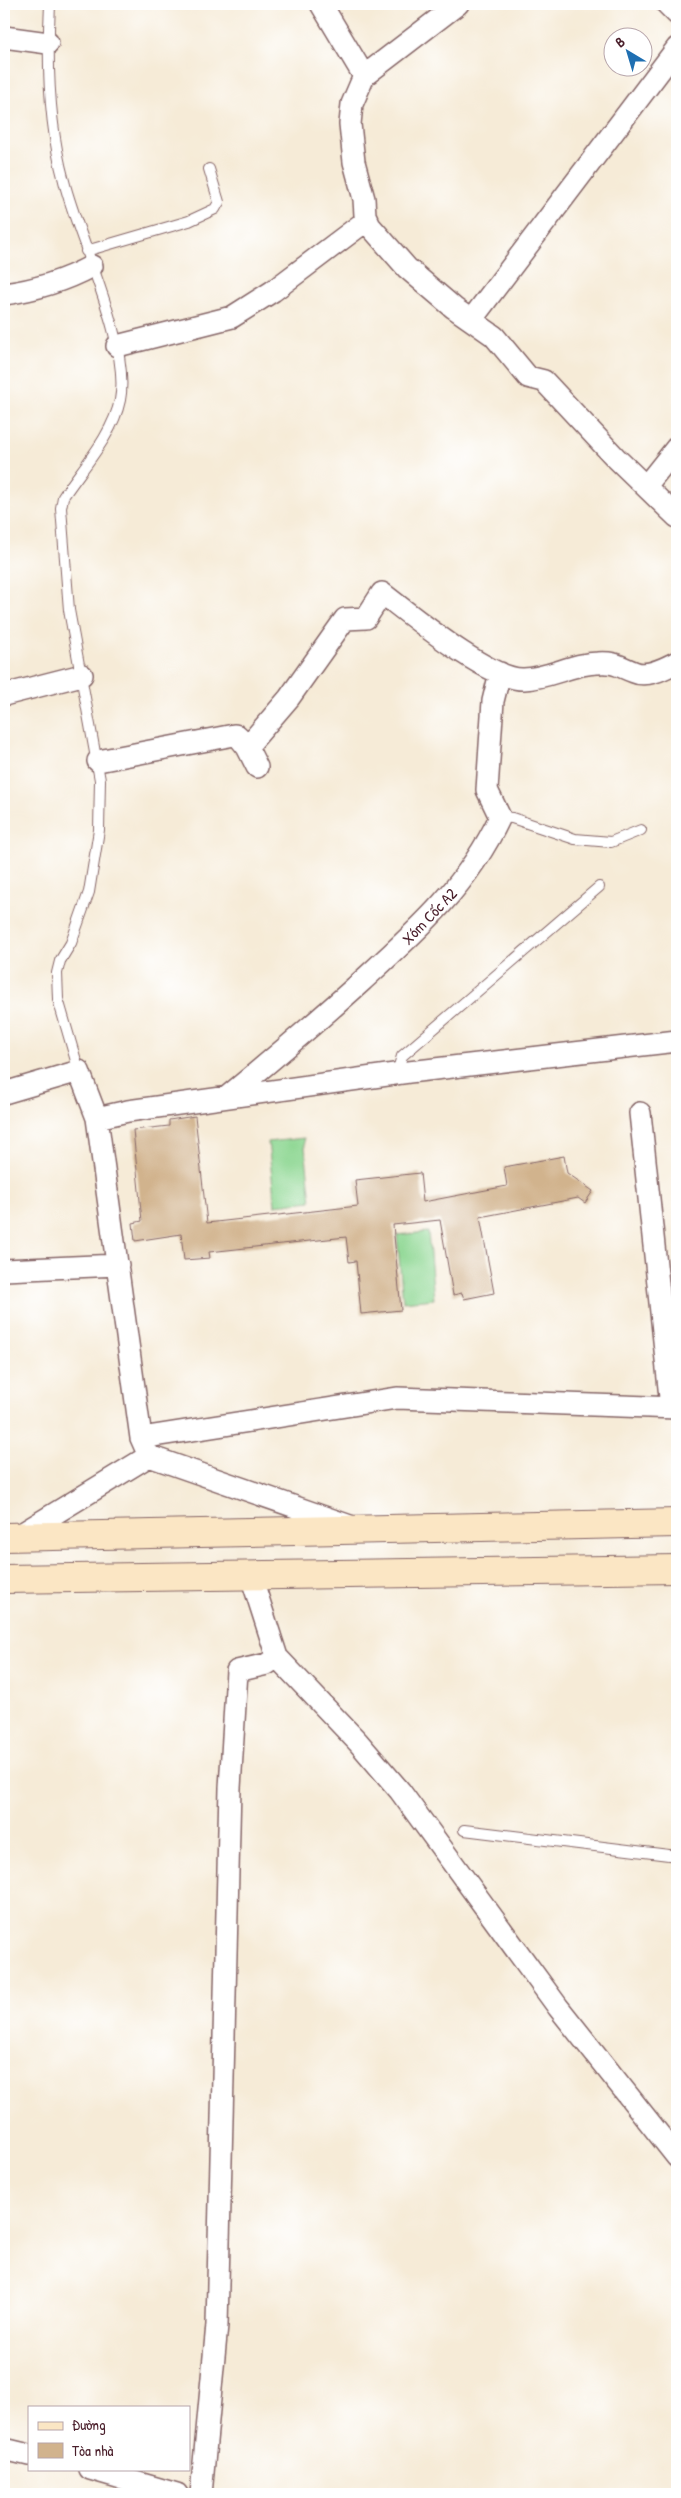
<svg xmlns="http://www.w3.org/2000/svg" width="681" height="2498" font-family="'Patrick Hand',sans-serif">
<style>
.pitch{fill:#8ed793;stroke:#6c7b5f}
.building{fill:#d1b38d}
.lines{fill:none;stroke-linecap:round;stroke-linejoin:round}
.lane-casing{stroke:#866667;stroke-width:12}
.street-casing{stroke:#866667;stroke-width:24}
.secondary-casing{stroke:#866667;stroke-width:30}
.lane{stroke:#fff;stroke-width:10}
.street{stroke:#fff;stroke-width:21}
.secondary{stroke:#fbe6c4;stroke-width:28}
.labels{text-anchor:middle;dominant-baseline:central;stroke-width:4.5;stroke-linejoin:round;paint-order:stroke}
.street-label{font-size:16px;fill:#4a1f2b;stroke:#fff}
</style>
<rect width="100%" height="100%" fill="#fff"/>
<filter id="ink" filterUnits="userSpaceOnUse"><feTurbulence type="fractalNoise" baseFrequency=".02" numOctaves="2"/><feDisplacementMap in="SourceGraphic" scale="10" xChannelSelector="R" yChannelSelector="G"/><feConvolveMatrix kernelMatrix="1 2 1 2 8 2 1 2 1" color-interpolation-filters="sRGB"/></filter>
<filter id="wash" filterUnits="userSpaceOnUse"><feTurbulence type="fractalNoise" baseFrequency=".0096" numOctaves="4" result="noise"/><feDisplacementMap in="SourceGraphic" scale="20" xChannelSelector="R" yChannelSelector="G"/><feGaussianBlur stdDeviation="1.12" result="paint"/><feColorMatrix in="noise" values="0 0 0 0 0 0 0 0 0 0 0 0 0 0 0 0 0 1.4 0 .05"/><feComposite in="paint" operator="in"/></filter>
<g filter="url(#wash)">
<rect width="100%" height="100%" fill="#f6ebd7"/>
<path class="pitch" d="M304,1138L311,1201L275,1205L268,1142Z
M428,1232L434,1299L403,1302L397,1235Z"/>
<g id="blocks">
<path class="building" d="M195,1116L207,1223L358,1206L355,1180L420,1173L423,1202L507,1186L504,1167L564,1156L567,1173L593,1191L585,1203L578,1198L480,1217L494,1293L464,1299L462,1293L453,1295L440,1220L393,1225L401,1310L361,1314L356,1261L349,1262L346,1237L209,1252L210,1258L184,1260L181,1234L135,1241L133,1223L142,1221L133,1130L169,1126V1120Z"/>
</g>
</g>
<g filter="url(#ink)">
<use href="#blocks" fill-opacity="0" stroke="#866667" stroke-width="1"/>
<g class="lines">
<defs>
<path id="lane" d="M50,4C47,60 49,126 64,181C78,239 131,344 120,400C113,435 83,467 63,497L61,508L69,610L100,780L99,830L89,892L71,943L60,961L57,973L58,999L79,1071
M86,251L189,221L215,209L219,202L209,169
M500,817L512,818L575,839L611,842L641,830
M397,1073L402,1056L599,887
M464,1830L677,1856"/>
<path id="street" d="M321,4L364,76
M458,4L364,76L352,104L350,124L354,162L364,199L365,215L370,226L407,268L454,308L494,336L528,377L544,381L615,457L677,517
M667,4L677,14
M4,37L48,43
M4,294C35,290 64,281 92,266
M472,319L677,48
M117,346L232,317L273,291L367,220
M646,486L677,447
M4,695L82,675
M247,747L257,767
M98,761L234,735L238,736L247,747L289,698L345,619L366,618L382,593C411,615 490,681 524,679C550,678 573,663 598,663C616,662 618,666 634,672C647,678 665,668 677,662
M4,1093L79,1071L97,1118
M227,1097C273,1059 318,1021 362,981C417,931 468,886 500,817L487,790L493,701L500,673
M640,1113L671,1407
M4,1270L118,1265
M141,1438L397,1398L677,1408
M149,1456L141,1438L97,1118L128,1111L409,1072L677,1041
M18,1536L149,1456L350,1526
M251,1576L277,1657L358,1742L400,1791L558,2007L677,2157
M4,2449L29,2455
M90,2469L177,2494
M201,2494L217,2325L230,1788L237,1671L267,1664L277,1657"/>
<path id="secondary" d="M4,1537L677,1523
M4,1579L677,1569"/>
</defs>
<use href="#lane" class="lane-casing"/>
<use href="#street" class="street-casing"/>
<use href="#secondary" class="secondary-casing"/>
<use href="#lane" class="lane"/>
<use href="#street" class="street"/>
<use href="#secondary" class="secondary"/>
</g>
</g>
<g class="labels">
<g class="street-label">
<text transform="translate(429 916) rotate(-46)">Xóm Cốc A2</text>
</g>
</g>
<rect width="681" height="2498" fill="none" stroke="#fff" stroke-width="20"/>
<rect x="28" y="2406" width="162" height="65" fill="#ffffff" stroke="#b7a5aa"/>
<rect x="38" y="2422" width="25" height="8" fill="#fbe6c4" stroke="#b7a5aa"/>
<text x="72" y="2430" font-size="15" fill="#4a1f2b">Đường</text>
<rect x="38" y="2443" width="25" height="15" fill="#d1b38d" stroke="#b7a5aa"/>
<text x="72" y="2456" font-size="15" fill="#4a1f2b">Tòa nhà</text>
<g transform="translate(628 52) rotate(322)"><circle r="24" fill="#ffffff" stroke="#b7a5aa"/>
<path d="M0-4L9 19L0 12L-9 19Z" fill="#1f6fb2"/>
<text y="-8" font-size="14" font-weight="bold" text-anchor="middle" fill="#4a1f2b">B</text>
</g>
</svg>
